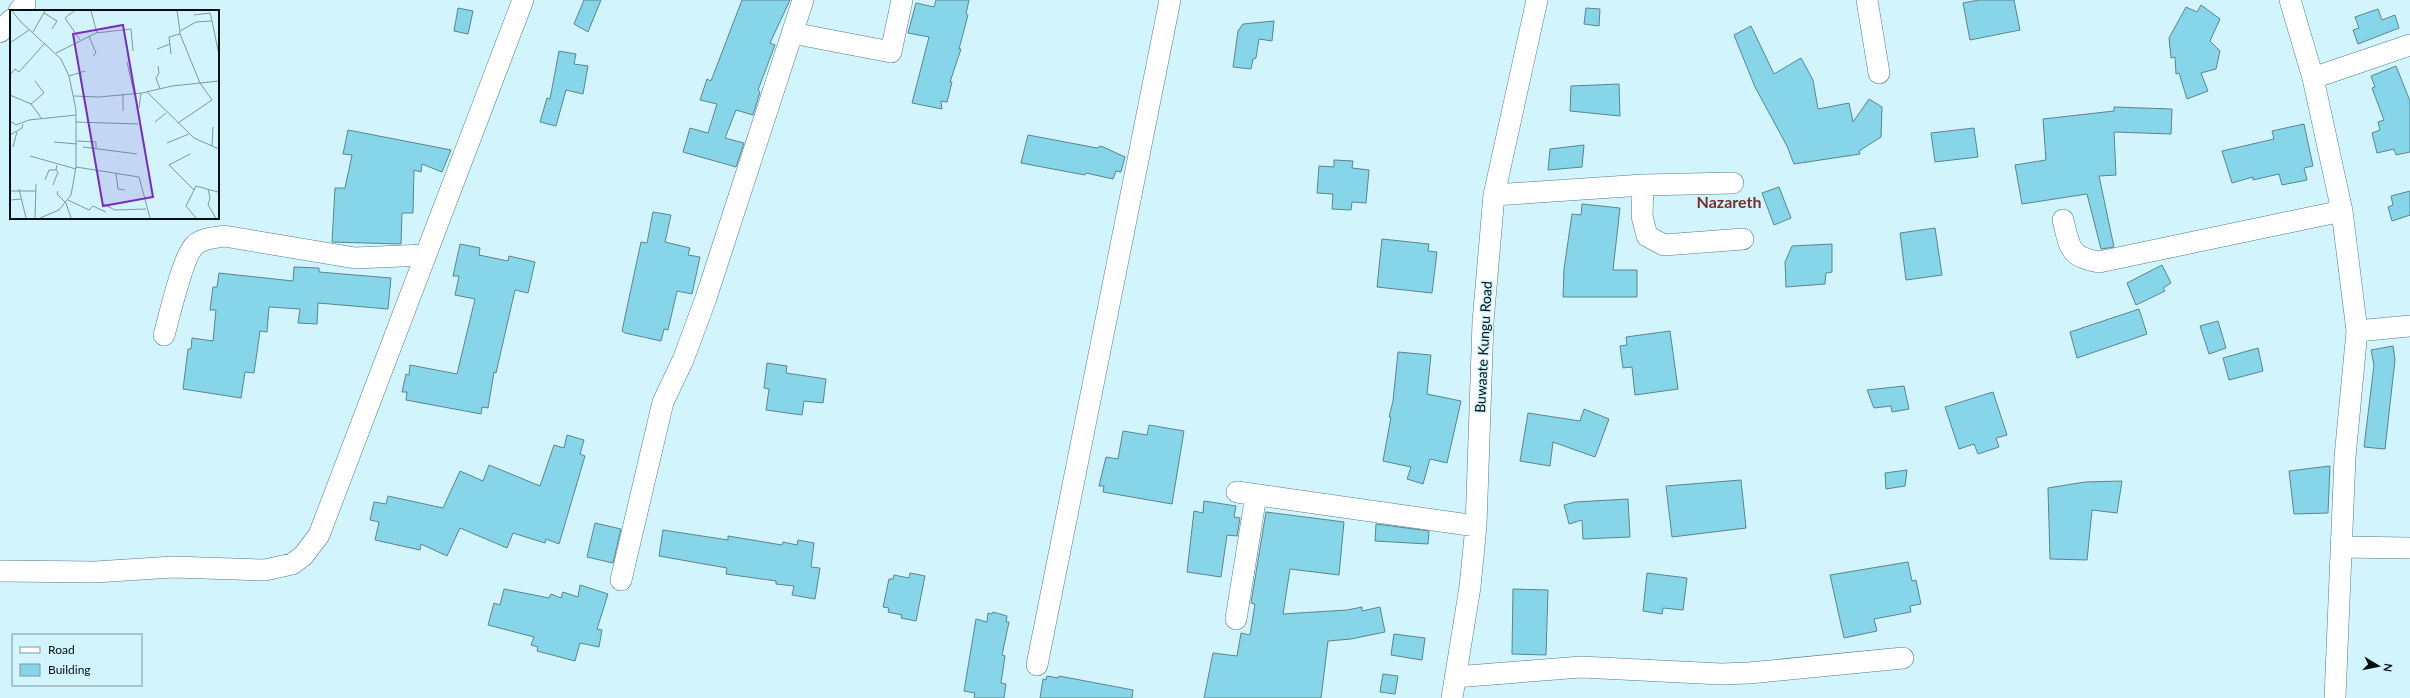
<svg xmlns="http://www.w3.org/2000/svg" width="2410" height="698" font-family="Lato,sans-serif">
<style>
.building{fill:#87d5e8;stroke:#5b858f}
.lines{fill:none;stroke-linecap:round;stroke-linejoin:round}
.minor-casing{stroke:#527b85;stroke-width:22}
.minor{stroke:#fff;stroke-width:21}
.labels{text-anchor:middle;dominant-baseline:central;stroke-width:3;stroke-linejoin:round;paint-order:stroke}
.street-label{font-size:14px;fill:#010e12;stroke:#d1f4fd}
.quarter-label{font-size:16px;font-weight:bold;fill:#762f2f;stroke:#d1f4fd}
.inset-road{fill:none;stroke:#7e989f;stroke-width:1}
.view{fill:#7b2cbf;fill-opacity:0.15;stroke:#7b2cbf;stroke-width:2}
.inset-edge{fill:none;stroke:#010e12;stroke-width:2}
</style>
<rect width="100%" height="100%" fill="#d1f4fd"/>
<path class="building" d="M584,0H601L588,32L574,24Z
M742,0H790L770,43L775,45L758,90L760,92L753,115L736,110L725,138L744,143L736,167L683,152L690,128L708,133L717,104L700,100L707,79L711,81Z
M936,0H969L966,14L968,15L959,49H961L950,82H952L947,102L941,101L942,109L912,103L929,37L908,33L916,3L934,7Z
M1979,0H2014L2020,30L1970,40L1963,3Z
M2201,5L2220,19L2210,41L2220,51L2216,69L2201,73L2208,91L2187,99L2179,73L2176,74L2175,57L2171,58L2169,38L2186,7L2197,12Z
M458,8L473,11L468,34L454,31Z
M1586,8L1600,9L1599,26L1584,24Z
M2378,9L2382,20L2395,15L2399,28L2358,44L2353,30L2359,28L2355,17Z
M1274,21L1272,41L1259,39L1256,58L1253,59L1251,69L1233,67L1238,31L1243,24Z
M1751,26L1774,74L1801,58L1813,80L1818,109L1849,103L1853,122L1869,99L1882,107L1881,137L1859,151L1860,154L1794,164L1787,146L1755,87L1734,35Z
M559,51L576,54L574,64L588,66L583,94L566,90L556,126L540,122L547,98L550,99Z
M2396,66L2410,101V152L2396,155L2394,149L2377,153L2372,133L2380,130L2378,122L2384,120L2372,88L2375,87L2371,76Z
M1619,84L1620,116L1570,111L1571,86Z
M2114,107L2172,109L2171,134L2114,132L2116,175L2099,176L2114,247L2101,249L2087,194L2022,204L2015,165L2046,160L2043,119L2114,111Z
M2304,124L2313,166L2304,168L2307,180L2282,185L2279,174L2253,180V177L2232,183L2222,151L2274,139L2272,131Z
M1974,128L1978,157L1935,162L1931,133Z
M348,130L451,150L442,172L422,164L421,172L414,170L413,213H402L401,244L332,242L335,188H345L352,155L343,154Z
M1028,135L1097,148L1101,146L1125,157L1121,172L1116,171L1113,179L1086,173L1085,175L1021,163Z
M1584,145L1582,167L1548,170L1550,149Z
M1334,160L1353,161L1352,168L1369,170L1366,203L1352,202L1351,210L1332,209L1333,194L1317,193L1319,166L1334,167Z
M1779,187L1791,218L1774,225L1762,193Z
M2410,191V215L2392,221L2388,207L2393,205L2391,196Z
M1582,204L1620,208L1613,270H1637V297H1563L1564,269L1572,214L1581,215Z
M653,212L671,215L665,242L690,248L688,255L700,257L692,294L677,291L668,330L664,329L661,341L625,333L622,331L641,242L647,243Z
M1935,228L1942,275L1906,280L1900,233Z
M1382,239L1429,244L1428,251L1437,252L1432,293L1377,287Z
M460,244L480,248L479,255L508,261L509,256L535,262L528,293L515,290L496,373L494,372L488,408L482,407L481,414L406,400L407,392H402L406,374L409,375L410,365L457,374L475,299L455,295L459,276H453Z
M1832,244V272L1826,273L1825,284L1786,287L1785,262L1792,246Z
M2162,265L2171,283L2163,288L2165,291L2136,305L2127,283Z
M294,267L319,268V272L391,278L388,309L318,303L317,324L298,323L300,309L269,307L267,332L260,331L254,373L245,372L241,398L183,389L188,349H191L192,338L213,341L216,310H210L213,287H217L219,273L293,281Z
M2139,309L2147,334L2077,358L2070,332Z
M2218,321L2226,348L2209,354L2200,326Z
M1670,331L1678,389L1635,395L1632,367L1623,368L1620,346L1627,345L1626,337Z
M2393,346L2395,360L2385,449L2364,447L2374,365L2371,350Z
M2258,348L2263,371L2229,380L2223,358Z
M1398,352L1431,355L1427,394L1461,401L1447,463L1430,459L1423,484L1407,479L1411,467L1383,461L1391,417H1389L1393,401Z
M767,363L787,366L786,373L826,379L823,403L804,401L802,415L766,410L769,389L764,388Z
M1904,386L1909,409L1892,412L1891,406L1874,408L1867,390Z
M1993,392L2007,435L1996,438L1999,447L1978,454L1974,444L1959,449L1945,407Z
M1584,409L1609,419L1595,457L1553,442L1550,466L1520,461L1528,413L1580,421Z
M1149,425L1184,431L1172,504L1103,492L1104,486H1099L1106,457L1118,459L1123,431L1147,435Z
M567,435L584,440L580,454L585,456L559,544L546,539L545,543L513,533L507,548L460,528L447,556L421,544L420,550L375,540L379,522L370,520L374,502L386,504L388,496L443,508L460,471L483,481L489,465L540,486L554,445L564,448Z
M2330,466L2328,513L2294,514L2289,471Z
M1907,470L1905,486L1886,489L1885,473Z
M1741,480L1746,528L1672,537L1666,486Z
M2122,481L2117,513L2092,510L2087,560L2050,559L2048,488L2085,482Z
M1628,499L1630,537L1583,539L1582,520L1569,524L1564,505L1575,502Z
M1204,501L1236,506L1234,517L1240,518L1237,536L1227,535L1221,577L1187,572L1194,511L1203,513Z
M1266,512L1344,522L1339,575L1290,569L1283,614L1347,610L1362,607V611L1380,607L1385,632L1351,639L1328,641L1321,698H1204L1213,653L1237,656L1241,633L1250,635L1255,604L1251,603Z
M595,523L621,529L613,563L587,557Z
M1376,524L1429,531L1428,544L1375,541Z
M663,530L728,540V536L782,545L783,542L797,545L798,540L814,543L811,567L820,568L815,599L792,595L794,586L776,584V581L726,574L727,568L659,556Z
M1908,562L1912,581L1916,580L1921,604L1910,606L1911,612L1874,619L1877,631L1844,638L1830,575Z
M910,573L925,576L916,621L901,618L902,615L888,612L889,608L883,607L889,579H893L894,575L909,578Z
M1647,573L1687,578L1683,610L1663,608L1662,614L1643,611Z
M580,585L608,594L597,629L602,630L599,647L580,643L575,661L537,651L538,647L531,645L534,637L488,625L494,603L500,605L504,589L549,598L551,594L561,598L563,592L578,597Z
M1513,589L1548,590L1546,655L1512,654Z
M993,612L1007,616L1006,622H1009L1002,655L1005,656L1001,683L1006,684L1004,698H974L975,693L964,691L976,619L987,622L988,613L992,614Z
M1394,634L1425,638L1422,660L1391,655Z
M1383,674L1398,676L1395,694L1380,692Z
M1047,676L1058,678L1059,676L1133,690L1132,698H1040L1043,679L1046,680Z"/>
<g class="lines">
<defs>
<path id="minor" d="M1867,0L1879,73
M2290,0L2313,78L2342,211L2357,331L2345,457L2335,698
M19,11L25,4
M0,32L11,20
M792,33L891,52L902,0
M2313,78L2410,45
M1643,185L1642,216L1647,236L1664,245L1743,239
M1494,195L1643,185L1733,183
M2063,220C2070,248 2069,257 2099,262L2342,211
M2357,331L2410,326
M164,335C169,318 183,255 195,245C203,238 213,238 224,236L355,258L424,255
M1237,492L1476,526
M2341,547L2410,548
M0,571L95,572L173,567L265,570L292,564L303,556L319,535L523,0
M621,580L663,402L683,360L706,298L803,0
M1236,619L1256,495
M1037,665L1170,0
M1455,677L1581,667L1721,674L1749,673L1903,658
M1452,698L1470,587L1476,526L1483,322L1494,195L1537,0"/>
</defs>
<use href="#minor" class="minor-casing"/>
<use href="#minor" class="minor"/>
</g>
<g class="labels">
<g class="street-label">
<text transform="translate(1483 347) rotate(-87)">Buwaate Kungu Road</text>
</g>
<g class="quarter-label">
<text x="1729" y="201">Nazareth</text>
</g>
</g>
<g transform="translate(10 10)">
<rect width="209" height="209" fill="#d1f4fd"/>
<path class="inset-road" d="M2,1L11,12L51,49L59,66L66,100V157L61,185L49,200L30,208M64,1L55,8L70,30M81,1L87,23M167,1L170,21M34,3L47,11L42,19M184,5L200,3L202,11M23,22L35,1M79,26L86,43L83,46M0,33L19,20M147,39L160,34M46,43L86,23L121,19L123,41M161,44L159,27L170,24V21L186,12L202,11L209,45M117,52L124,83M148,56L149,63L146,68L150,79M0,65L5,59L9,62L35,33M59,66L75,61M137,82L184,128L209,139M113,84V101M0,85L21,94L32,109M64,86L89,87L132,83L162,76L209,71M21,94L34,83L25,71M129,98L131,83M0,111L6,115L19,110L66,105M66,112L128,114M145,112L156,103M168,113L202,90L190,73L170,24M0,125L12,118L13,114M67,131L86,132V139M44,132L67,134M157,133L179,124M202,136L203,117M3,137L7,122M73,137L127,144M180,144L159,155L184,180M20,146L66,159M66,157L129,167L140,208M106,163L108,179L115,180M35,170L39,160H46M43,175L48,162L46,160L47,155M9,179L16,208M198,179L200,188L198,195L206,208M0,181H26M48,181L47,184L56,193L61,208M0,190L12,189M58,190L79,200L83,196L96,202M93,194L105,200L136,199M25,208L26,174M186,208L176,196L186,176L208,182"/>
<path class="view" d="M113,15L143,187L93,196L63,24Z"/>
<rect width="209" height="209" class="inset-edge"/>
</g>
<rect x="12" y="634" width="130" height="52" fill="#d1f4fd" stroke="#7e989f"/>
<rect x="20" y="647" width="20" height="6" fill="#ffffff" stroke="#7e989f"/>
<text x="48" y="654" font-size="12" fill="#010e12">Road</text>
<rect x="20" y="664" width="20" height="12" fill="#87d5e8" stroke="#7e989f"/>
<text x="48" y="674" font-size="12" fill="#010e12">Building</text>
<g transform="translate(2378 666) rotate(100)" stroke="#d1f4fd" stroke-width="3" paint-order="stroke">
<path d="M0-3L7 15L0 10L-7 15Z" fill="#010e12"/>
<text y="-6" font-size="11" font-weight="bold" text-anchor="middle" fill="#010e12">N</text>
</g>
</svg>
